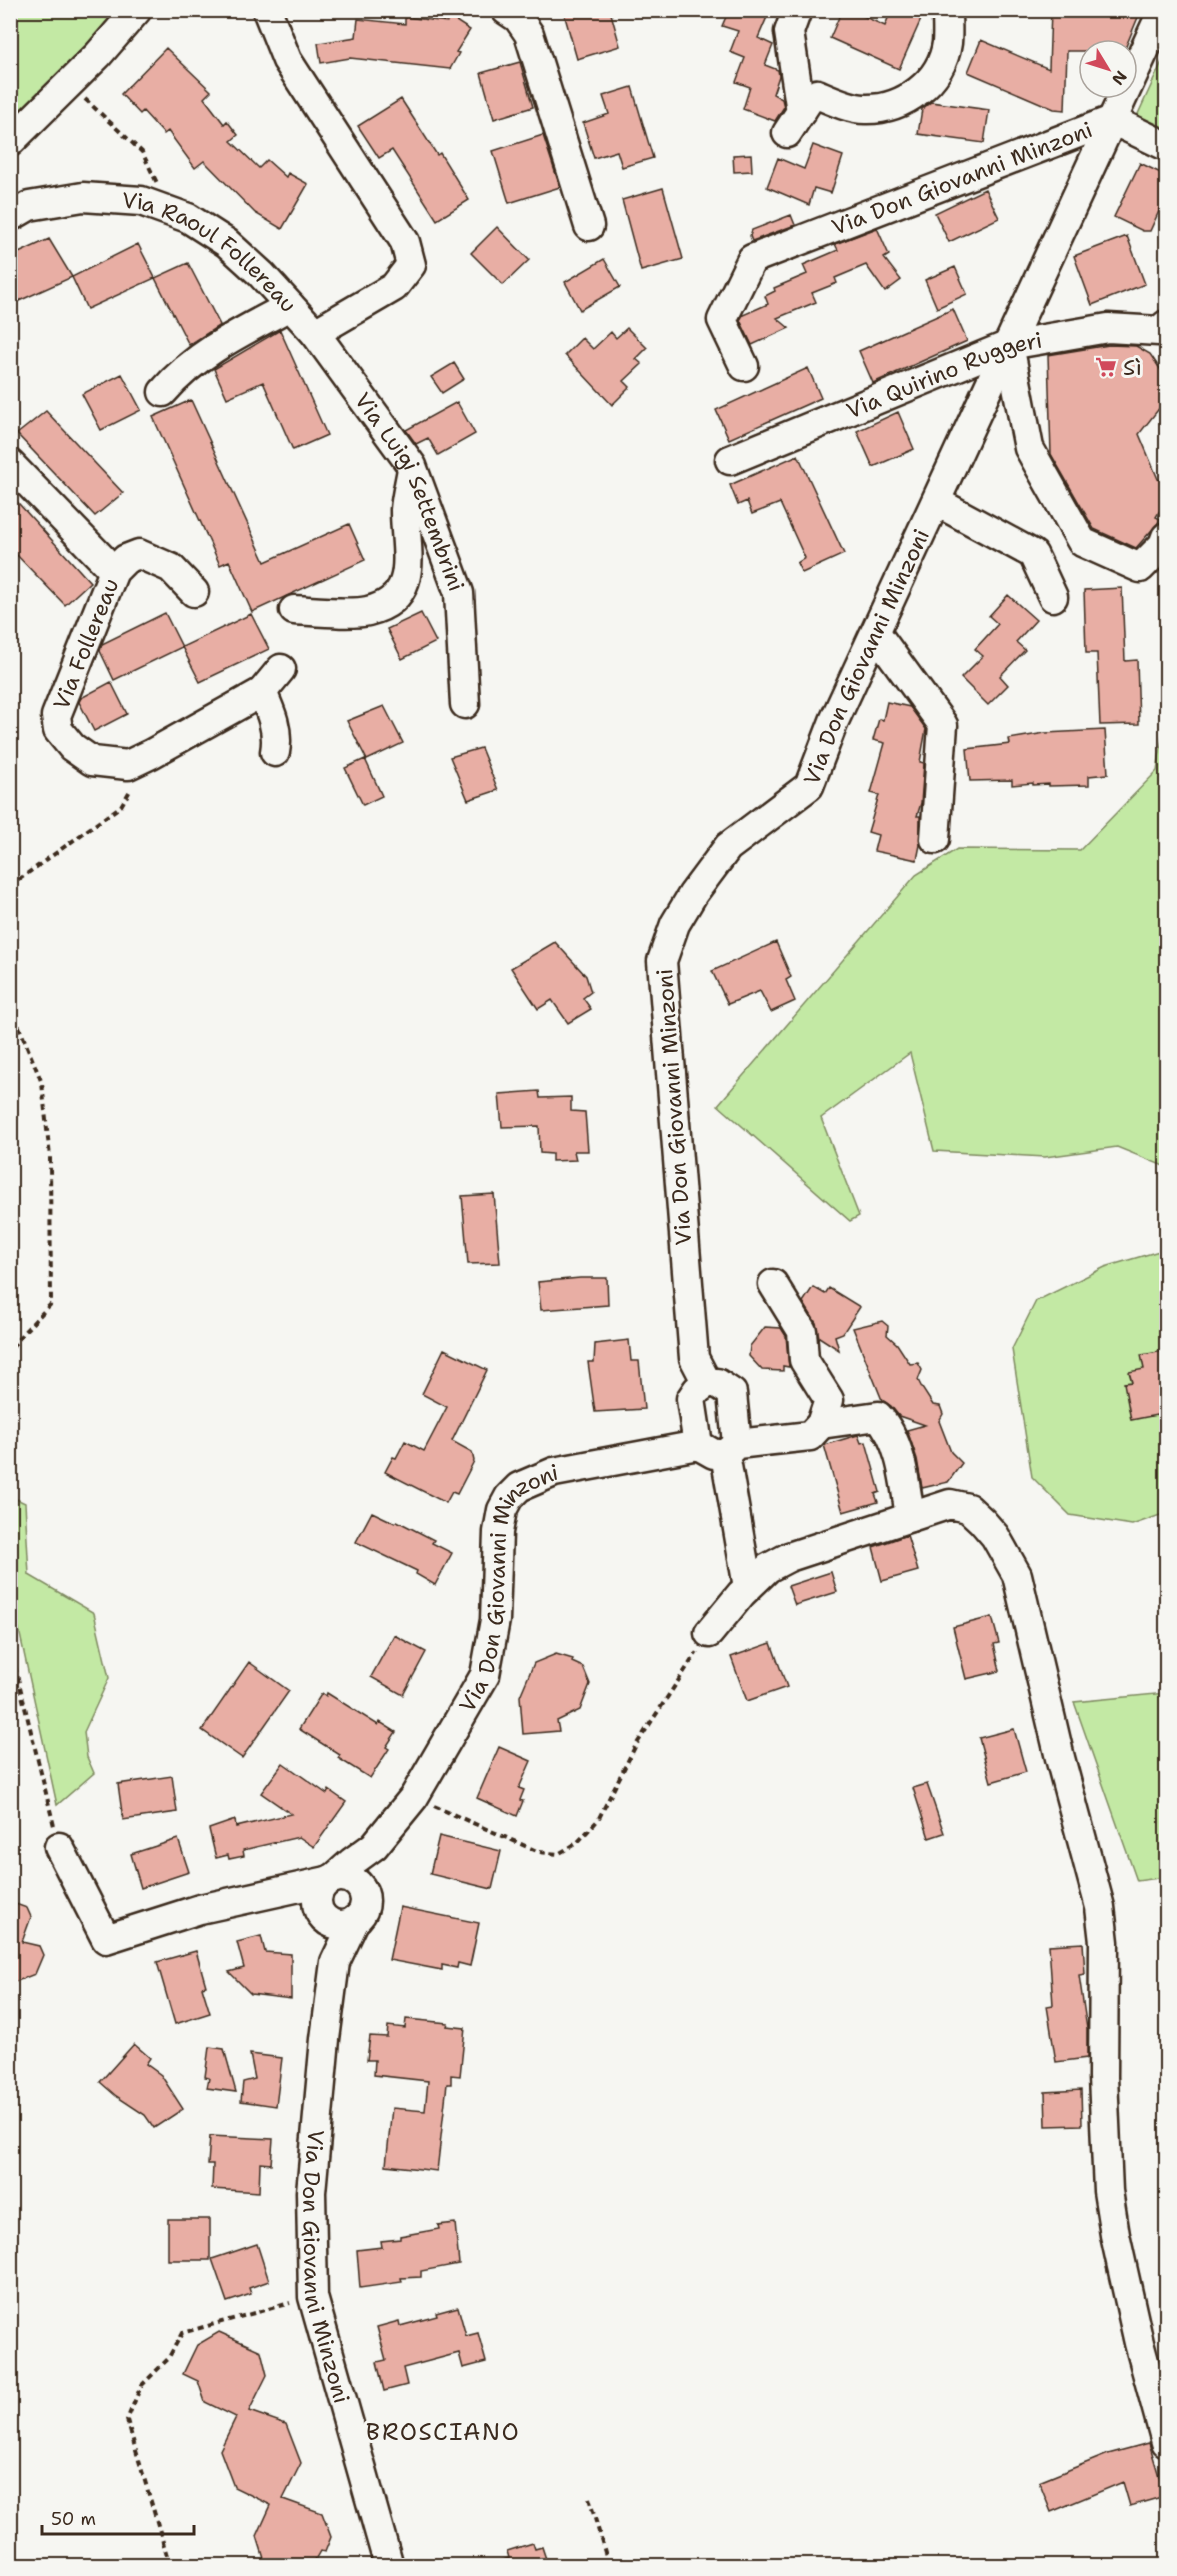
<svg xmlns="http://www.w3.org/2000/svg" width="1177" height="2576" font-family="'Shantell Sans',sans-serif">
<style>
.green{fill:#c3e9a4;stroke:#7f8a61;stroke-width:1.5}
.building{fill:#e8aea4;stroke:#3b2a1e;stroke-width:1.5}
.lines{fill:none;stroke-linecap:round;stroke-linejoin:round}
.minor-casing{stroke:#3b2a1e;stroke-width:33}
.path{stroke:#3b2a1e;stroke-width:4;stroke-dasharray:6 4.5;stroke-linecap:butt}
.minor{stroke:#f6f6f2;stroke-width:28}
.labels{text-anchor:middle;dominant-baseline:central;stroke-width:6;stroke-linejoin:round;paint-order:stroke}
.street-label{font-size:22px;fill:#3b2a1e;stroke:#f6f6f2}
.poi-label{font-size:22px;fill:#3b2a1e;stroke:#f6f6f2;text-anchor:start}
.neighbourhood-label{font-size:24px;letter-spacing:1.5px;fill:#3b2a1e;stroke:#f6f6f2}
</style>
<rect width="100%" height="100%" fill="#f6f6f2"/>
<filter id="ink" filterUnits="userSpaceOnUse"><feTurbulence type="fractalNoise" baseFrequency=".0167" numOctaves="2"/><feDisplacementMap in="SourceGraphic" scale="12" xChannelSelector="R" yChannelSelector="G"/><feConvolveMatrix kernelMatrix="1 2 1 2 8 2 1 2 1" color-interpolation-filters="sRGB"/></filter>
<g filter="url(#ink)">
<path class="green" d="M11,11H122L11,128Z
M1166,53V138L1146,128L1138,114Z
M1166,713V1167L1117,1147L1045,1157L934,1151L910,1053L821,1118L859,1216L850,1221L718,1105L916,875L957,849L1080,850L1157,771Z
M1166,1249V1513L1132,1525L1070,1515L1032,1477L1012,1349L1036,1301L1105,1267Z
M10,1496L25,1503L29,1575L94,1613L109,1678L84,1732L87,1757L94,1773L57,1805L11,1593Z
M1166,1693V1877L1137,1881L1074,1702Z"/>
<path class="building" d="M563,10H610L620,46L577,59Z
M729,10H752L767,17L758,38L773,45L765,65L778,70L779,76L773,94L782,99L784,107L775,121L743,109L750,87L736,82L745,58L730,52L738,31L722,26Z
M842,10H850L885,26L891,10H912L923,15L899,69L830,38Z
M1051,10H1141L1124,51H1067L1065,110L1054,109L968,72L981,40L1049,69Z
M405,17L447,22L450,17L470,30L456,52L459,53L450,69L350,58L321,63L318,43L356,37L358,19L405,24Z
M166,48L211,91L204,98L224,124L227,121L238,135L231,141L259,168L267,160L286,177L288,173L308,184L282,229L255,213L204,161L195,168L168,131L164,134L143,111L140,114L121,94Z
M520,62L533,107L494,119L481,73Z
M632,87L653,158L622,167L617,151L594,158L583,123L609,114L603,96Z
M401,99L437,155L440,153L469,200L437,220L392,150L379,158L358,126Z
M931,102L989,110L984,143L918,134L922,109Z
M543,135L560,187L509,203L493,151Z
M813,145L843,156L831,193L814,188L809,205L767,187L778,158L804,169Z
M751,154L752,171L734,172L733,155Z
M1140,163L1167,176V212L1160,209L1150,231H1143L1114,217Z
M663,188L683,259L641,271L622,200Z
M985,189L999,218L949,242L935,213Z
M791,215L795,225L752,241L750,236L752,230Z
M497,227L529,260L503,285L471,253Z
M877,228L889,255L884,258L901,280L885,292L866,265L835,278L837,283L812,293L816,302L777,318L789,328L752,345L740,320L743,315L768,304L765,296L775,291L774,288L807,274L803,265L838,250L835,244Z
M1127,236L1145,284L1092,305L1074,256Z
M49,239L72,277L10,305V257Z
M138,244L155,278L87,309L72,277Z
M604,259L620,287L580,310L565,282Z
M188,263L220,325L189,345L155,278Z
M955,267L967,294L937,308L925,280Z
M953,309L967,341L873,383L859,351Z
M627,328L647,348L636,359L642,364L624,381L630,387L612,405L565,355L582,338L593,349L611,332L616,338Z
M280,330L327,435L293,450L263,382L227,398L214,369Z
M1109,345L1136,346L1150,354L1167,379L1165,401L1139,434L1158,479L1167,484V499L1156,517L1160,519L1158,523L1136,548L1094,529L1051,454L1048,355Z
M454,363L464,379L442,393L431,377Z
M808,368L821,398L729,439L716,410Z
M122,374L141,410L101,430L82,394Z
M191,400L265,562L349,524L365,560L252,612L229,561L220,565L153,417Z
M457,402L475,434L438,455L428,438L416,444L406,430Z
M46,411L123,493L95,516L17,434Z
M898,412L914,449L873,467L857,431Z
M798,455L844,554L802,573L797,563L805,558L780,503L752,514L747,501L738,505L730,485Z
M10,494L90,582L65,605L10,548Z
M1122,588L1125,661L1137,660L1139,724L1100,725L1097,653H1086L1084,590Z
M1008,595L1036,620L1016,642L1025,650L1000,676L1008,685L988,705L961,678L983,656L975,649L998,624L989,616Z
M165,613L182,647L114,680L100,651L102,644Z
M421,613L436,642L402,659L387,629Z
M251,614L269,649L200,682L182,647Z
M111,682L127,714L94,731L79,702L81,698Z
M887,702L910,707L926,729L920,762L924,763L921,803L917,816H920V845L917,860L874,851L878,835L868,832L879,795L871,793L885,743L873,740L879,719L883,720Z
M384,706L403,743L367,760L347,721Z
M1105,730L1108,774L1089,776V785L1049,786V784L1033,785V783L1012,785V780L970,781L967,749L1010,744L1009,739L1045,733Z
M481,748L498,790L468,800L450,757Z
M365,759L382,796L363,805L345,768Z
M555,942L586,976L591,992L583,998L591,1009L568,1023L552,1000L538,1009L511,968Z
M776,942L791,977L786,980L795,1001L771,1012L760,991L728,1004L712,971Z
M539,1091L540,1098L571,1097V1111L585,1112L588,1151H574L576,1160L552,1161V1154L540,1153L539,1126L502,1127L499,1094Z
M494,1194L500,1263L468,1264L462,1196Z
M580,1278H607L608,1305L541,1310L538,1282Z
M813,1287L825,1294L829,1288L860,1307L843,1333L835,1336L839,1350L819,1337L816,1323L803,1302Z
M882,1321L888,1326L887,1335L897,1344L910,1364L918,1363L922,1370L918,1380L922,1388L933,1405L940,1406L943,1414L939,1421L951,1452L962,1463L948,1482L922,1488L917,1459L907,1430L925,1425L899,1416L891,1406L882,1400L853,1328Z
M765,1327L781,1328L786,1336L789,1367L783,1366V1371L762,1370L749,1356L750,1346Z
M629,1340L631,1361H639L644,1409L595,1412L588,1362H594L595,1344Z
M444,1349L487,1370L452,1441L472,1452L474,1461L457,1494L452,1492L446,1503L385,1472L393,1457L396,1458L405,1441L424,1451L447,1407L422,1394Z
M1164,1351L1167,1366V1413L1131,1420L1124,1383L1132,1382L1129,1372L1144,1369L1141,1355Z
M858,1435L861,1443L866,1442L880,1492L875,1494L878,1502L843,1512L824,1445Z
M372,1512L395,1523L397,1521L434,1540L432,1543L452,1553L435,1585L416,1574L417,1571L356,1542Z
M907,1535L918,1571L882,1581L873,1547Z
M831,1572L837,1592L795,1605L788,1586Z
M992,1617L999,1643L994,1644L1000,1671L966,1679L953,1627Z
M394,1635L426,1652L403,1695L371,1677Z
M771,1643L787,1687L747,1701L731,1657Z
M556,1654L573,1659L572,1662L583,1667L590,1684L580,1710L557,1721L559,1731L523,1734L520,1696L534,1663Z
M249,1662L289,1691L242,1758L202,1730Z
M322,1693L326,1696L327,1693L378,1725L380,1722L396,1732L386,1747L389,1749L370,1778L338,1758L340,1755L299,1729Z
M1014,1729L1026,1772L991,1782L979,1738Z
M499,1747L531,1761L519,1788L524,1790L520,1800L523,1801L517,1816L477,1798Z
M283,1763L327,1794L329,1790L346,1802L314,1847L299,1837L243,1850L244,1856L229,1859L228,1855L216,1858L209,1829L235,1820L236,1827L291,1814L261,1793Z
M172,1776L177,1812L123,1820L118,1784Z
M927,1784L944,1833L929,1838L913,1788Z
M439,1836L501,1851L492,1889L430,1874Z
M178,1839L189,1872L141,1888L131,1854Z
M10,1902L27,1908L31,1917L22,1942L39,1946L43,1955L35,1974L10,1984Z
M400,1907L479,1923L470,1966L458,1963L457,1968L442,1965V1970L389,1960Z
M261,1936L265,1952L291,1954V1999L251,1994L229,1972L244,1968L237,1942Z
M1083,1943L1085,1974L1079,1975L1087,2029V2058L1056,2062L1047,2006L1053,2005L1049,1945Z
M196,1951L206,1986L202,1987L210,2013L175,2024L157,1962Z
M406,2019L448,2023L447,2026L465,2028L460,2076L451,2075V2084H447L437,2171L386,2165L392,2108L425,2111L428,2081L374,2075L375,2060H367L370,2036L387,2037L388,2026L405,2028Z
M134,2044L150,2058L146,2064L161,2075L183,2109L154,2128L145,2115L116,2096L100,2082Z
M209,2047L224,2049L236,2092L207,2088L209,2078L205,2077Z
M250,2054L282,2058L276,2106L241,2101L243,2082L255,2079Z
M1081,2090L1082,2125L1046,2126L1045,2092Z
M210,2136L273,2139L271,2164L260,2163L259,2192L212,2189L213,2164H208Z
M168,2219H210V2260H168Z
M455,2223L459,2264L421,2271V2277L401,2278L402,2282L360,2288L357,2250L382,2247L381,2241L400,2239V2236L439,2229L438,2225Z
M257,2244L269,2281L249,2288L251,2294L227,2302L212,2259Z
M458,2307L466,2336L478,2333L486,2362L463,2368L459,2353L403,2368L407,2385L384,2391L377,2362L386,2360L377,2327L399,2321L400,2326L437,2316L436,2313Z
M219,2332L261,2351L267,2375L249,2411L286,2424L301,2463L283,2499L322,2513L331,2537L325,2552L320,2551L312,2565H266L257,2536L271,2505L234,2487L220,2450L236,2417L205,2402L198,2381L183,2374L197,2345Z
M1149,2443L1165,2496L1130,2506L1123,2482L1051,2512L1039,2482L1108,2454Z
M533,2543L535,2549L542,2547L548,2565H495L494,2563L509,2558L507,2551Z"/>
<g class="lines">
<defs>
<g id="minor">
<path d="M267,10L287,60L405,242L411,265L394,287L315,333"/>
<path d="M506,10L518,18L529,34L589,226"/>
<path d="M797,10L789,32L801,112"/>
<path d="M787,133L808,101L817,94C831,100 850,109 865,109C903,110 942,82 947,43C948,32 947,21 947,10"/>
<path d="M10,142L98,55L137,10"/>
<path id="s1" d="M10,217L29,206L83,197L141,201L188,218L227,243L261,274L315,333L412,466L459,593L465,704"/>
<path d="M1009,345L1029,448L1082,542L1140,568L1163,545L1166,537"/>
<path id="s2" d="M744,366L722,320L752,259L1112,120L1166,146"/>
<path d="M163,392C196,353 245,330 290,306"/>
<path id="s3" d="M730,460L1009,345L1108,328L1159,331L1166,325"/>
<path d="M10,464L114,571"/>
<path d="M937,502L1033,554L1053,597"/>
<path d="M194,592L171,568L139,554L126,559L114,571L56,716L58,730L72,747L92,761L128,765L151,754L262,692L281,669"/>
<path d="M294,610C313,611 351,615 368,611C422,598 405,551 405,510C406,497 410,482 412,469"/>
<path d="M876,633L943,725L935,839"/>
<path d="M262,692C271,712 279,730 275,752"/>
<path id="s4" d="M707,1383L694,1358L662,961L675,924L693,894L728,847L809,786L834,721L1163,10"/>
<path d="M707,1383H717L732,1393L737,1444"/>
<path d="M821,1424L878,1416C902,1442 905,1484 910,1517"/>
<path d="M698,1445L714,1454H725L737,1444L810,1436L821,1424L829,1400L804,1360L802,1331L773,1284"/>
<path d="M698,1445L691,1399L697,1390L707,1383"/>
<path d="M725,1454L748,1587"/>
<path d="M709,1633L741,1594L768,1568L789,1557L950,1504L968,1508L982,1521L995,1536L1017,1575L1060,1758L1100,1907L1104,1942L1103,2077L1108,2191L1115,2235L1139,2343L1166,2442"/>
<path d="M59,1847L106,1939L200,1909L327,1881"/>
<circle cx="341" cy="1901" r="24"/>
<path id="s5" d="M334,1878L352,1862L374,1846L414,1797L485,1675L495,1620L498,1532L502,1510L509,1497L519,1487L554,1472L698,1445"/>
<path id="s6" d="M355,1920L335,1962L325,2039L311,2192L313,2297L389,2566"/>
</g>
</defs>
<use href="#minor" class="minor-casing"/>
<path class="path" d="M85,99L142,152L157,183
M10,886L121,806L131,789
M10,985L13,1012L42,1083L50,1157L51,1304L22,1334L10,1351
M10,1646L54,1826
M434,1806L539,1852L558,1854L577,1843L598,1820L636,1745L697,1652
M589,2498L609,2566
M170,2566L127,2420L141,2386L168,2359L182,2333L290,2303"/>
<use href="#minor" class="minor"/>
</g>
</g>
<defs>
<symbol id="supermarket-bare" viewBox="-9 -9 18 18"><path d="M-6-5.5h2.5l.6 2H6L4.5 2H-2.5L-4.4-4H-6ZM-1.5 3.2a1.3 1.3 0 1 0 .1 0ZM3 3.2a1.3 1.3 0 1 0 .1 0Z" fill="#d1495b" stroke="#f6f6f2" stroke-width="2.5" paint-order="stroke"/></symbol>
</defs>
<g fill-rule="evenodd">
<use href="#supermarket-bare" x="1091" y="352" width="30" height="30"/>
</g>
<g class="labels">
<g class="street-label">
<text stroke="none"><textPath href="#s2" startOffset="344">Via Don Giovanni Minzoni</textPath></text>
<text stroke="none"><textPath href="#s1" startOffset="220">Via Raoul Follereau</textPath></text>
<text stroke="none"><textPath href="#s3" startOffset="231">Via Quirino Ruggeri</textPath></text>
<text stroke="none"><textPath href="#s1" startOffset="544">Via Luigi Settembrini</textPath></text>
<text transform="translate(86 644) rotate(-68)">Via Follereau</text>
<text stroke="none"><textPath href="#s4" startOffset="802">Via Don Giovanni Minzoni</textPath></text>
<text transform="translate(674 1107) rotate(-94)">Via Don Giovanni Minzoni</text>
<text stroke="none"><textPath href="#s5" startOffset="354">Via Don Giovanni Minzoni</textPath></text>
<text stroke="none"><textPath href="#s6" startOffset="354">Via Don Giovanni Minzoni</textPath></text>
</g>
<g class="poi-label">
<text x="1123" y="367">Sì</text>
</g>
<g class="neighbourhood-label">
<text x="443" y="2432">BROSCIANO</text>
</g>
</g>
<rect width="1177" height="2576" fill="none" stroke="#f6f6f2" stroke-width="36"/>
<rect x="18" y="18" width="1141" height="2540" fill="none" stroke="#3b2a1e" stroke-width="2" filter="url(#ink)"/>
<g transform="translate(1108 69) rotate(128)"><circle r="28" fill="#f6f6f2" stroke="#aba49d" stroke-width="1.5"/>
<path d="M0-4.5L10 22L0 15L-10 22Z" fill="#d1495b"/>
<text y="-9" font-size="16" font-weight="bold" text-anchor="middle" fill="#3b2a1e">N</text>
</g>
<path d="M42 2525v9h152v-9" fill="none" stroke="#3b2a1e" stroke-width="3"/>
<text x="51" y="2525" font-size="18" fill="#3b2a1e" stroke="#f6f6f2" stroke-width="4.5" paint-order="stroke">50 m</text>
</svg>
